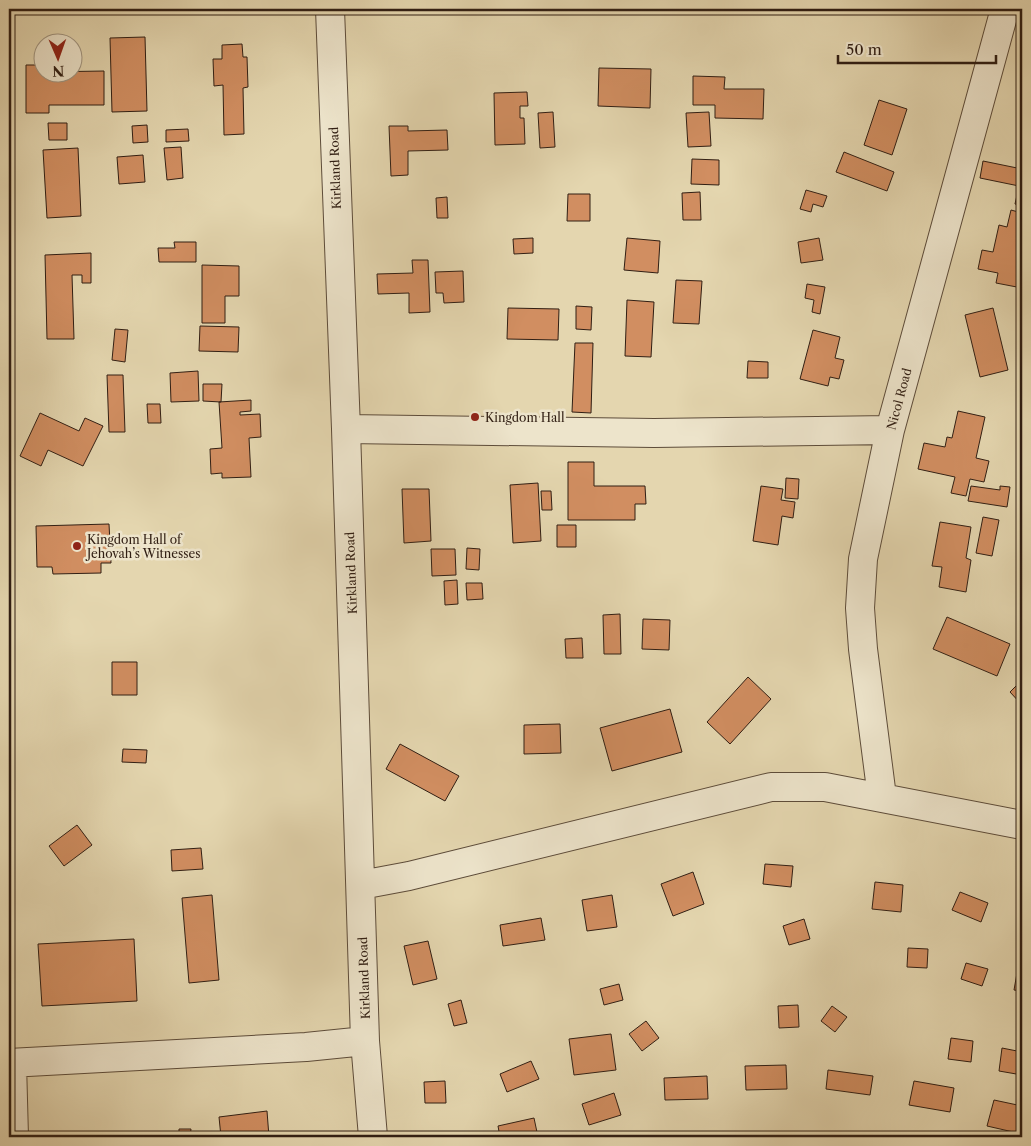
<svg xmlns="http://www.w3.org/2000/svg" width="1031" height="1146" font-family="'Libre Caslon Text',serif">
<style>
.building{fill:#d18e61;stroke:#301e13}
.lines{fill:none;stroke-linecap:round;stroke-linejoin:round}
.minor-casing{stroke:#5d4c3a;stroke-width:30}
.path{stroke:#301e13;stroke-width:3;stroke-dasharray:1 2.5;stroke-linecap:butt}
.minor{stroke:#ede4cb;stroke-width:28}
.poi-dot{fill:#8f2418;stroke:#ede4cb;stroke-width:2}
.labels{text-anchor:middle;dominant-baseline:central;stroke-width:5;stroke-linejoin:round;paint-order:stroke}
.street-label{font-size:12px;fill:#301e13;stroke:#ede4cb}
.poi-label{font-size:12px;fill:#301e13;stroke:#ede4cb;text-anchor:start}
</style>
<rect width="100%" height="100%" fill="#e4d6af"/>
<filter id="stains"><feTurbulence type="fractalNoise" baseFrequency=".004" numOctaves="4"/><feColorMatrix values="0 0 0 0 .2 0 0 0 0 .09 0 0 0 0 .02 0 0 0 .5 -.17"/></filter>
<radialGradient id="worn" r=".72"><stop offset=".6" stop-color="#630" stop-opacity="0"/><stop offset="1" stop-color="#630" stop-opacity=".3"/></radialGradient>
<path class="building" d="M145,37L147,111L112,112L110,38Z
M242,44L243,57H247L248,87L243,88L244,134L224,135L223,85L214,86L213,59H222V45Z
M26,65H42V72L104,71V105H49V113H26Z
M599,68L651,69L650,108L598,106Z
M693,76L725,77L724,89H764L763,119L715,118V105H693Z
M527,92L528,106H520V118H524L525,144L495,145L494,93Z
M879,100L907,109L892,155L864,145Z
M553,112L555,147L540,148L538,113Z
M709,112L711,146L688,147L686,113Z
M48,123H67V140H49Z
M147,125L148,142L133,143L132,126Z
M389,126H408V131L447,130L448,150L408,151V175L391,176Z
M188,129L189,141L166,142V130Z
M181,147L183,178L167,180L164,148Z
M78,148L81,216L47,218L43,150Z
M844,152L894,172L887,191L836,172Z
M143,155L145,182L119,184L117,157Z
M692,159L719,160V185L691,184Z
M983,161L1022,169V206L1015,204L1019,186L980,178Z
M806,190L827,196L823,207L813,204L811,212L800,209Z
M700,192L701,220H683L682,193Z
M568,194H590V221H567Z
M447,197L448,218H437L436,198Z
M1011,210L1022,213V288L996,283L998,273L978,269L982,250L993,252L999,225L1007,227Z
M533,238V253L514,254L513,239Z
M627,238L660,241L658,273L624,270Z
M819,238L823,260L801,263L798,242Z
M174,242H196V262H159L158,248H175Z
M91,253V283H82V275H72L74,339H47L45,255Z
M412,260H428L430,312L409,313V293L378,294L377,274L413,273Z
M202,265L239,266V296H225V323H202Z
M463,271L464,302L444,303L443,293H436L435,272Z
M676,280L702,281L699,324L673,323Z
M807,284L825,287L820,314L812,312L814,300L805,298Z
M627,300L654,302L651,357L625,356Z
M576,306L592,307L591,330L576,329Z
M508,308L559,309L558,340L507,339Z
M993,308L1008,370L980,377L965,315Z
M200,326L239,327L238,352L199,351Z
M115,329L128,330L125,362L112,360Z
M813,330L840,337L835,358L844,360L839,379L830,377L828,386L800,379Z
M575,343H593L591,413L572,412Z
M748,361L768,362V378H747Z
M198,371L199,401L171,402L170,373Z
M107,375H123L125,432H109Z
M203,384H222L221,402L203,401Z
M251,400V411L240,412V415L260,414L261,437L249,438L251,477L222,478V473L211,474L210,449L222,448L219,402Z
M147,404H160L161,423H148Z
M958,411L985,417L976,458L989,461L984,482L970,479L966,496L951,493L955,477L918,469L924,443L945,447L947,437L952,438Z
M40,413L79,431L85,418L103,426L83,466L48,450L41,466L20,456Z
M568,462H594V486H645L646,504H635V520H568Z
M786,478L799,479L798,499L785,498Z
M538,483L541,541L513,543L510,485Z
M761,486L783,489L781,500L795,502L793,518L782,516L778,545L753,541Z
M971,486L1000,490V486L1010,487L1007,507L968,501Z
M402,489H429L431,541L404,543Z
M541,491H551L552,510H542Z
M983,517L999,520L992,556L976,553Z
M940,522L971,527L966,558L971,560L966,592L939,587L942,567L932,566Z
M109,524L111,563H101V573L53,574L52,567H37L36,526Z
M557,525H576V547H557Z
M467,548L480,549L479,570L466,569Z
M431,549H455L456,575L432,576Z
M457,580L458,604L445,605L444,581Z
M466,583H482L483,599L467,600Z
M620,614L621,654H604L603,615Z
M947,617L1010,644L997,676L933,649Z
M643,619L670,620L669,650L642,649Z
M582,638L583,658H566L565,639Z
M112,662H137V695H112Z
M748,677L771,699L730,744L707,722Z
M1022,680V705L1010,692Z
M670,709L682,752L612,771L600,728Z
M560,724L561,753L524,754V725Z
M400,744L459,776L445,801L386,769Z
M123,749L147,750L146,763L122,762Z
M77,825L92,845L64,866L49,846Z
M201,848L203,869L172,871L171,850Z
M765,864L793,866L791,887L763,884Z
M693,872L704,904L673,916L661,884Z
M875,882L903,885L901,912L872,909Z
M960,892L988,903L981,922L952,910Z
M212,895L219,980L189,983L182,898Z
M612,895L617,927L587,931L582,900Z
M541,918L545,940L503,946L500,925Z
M804,919L810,939L789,945L783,926Z
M134,939L137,1001L42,1006L38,944Z
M428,941L437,979L413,985L404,946Z
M908,948L928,949L927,968L907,967Z
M966,963L988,969L982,986L961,979Z
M1017,973L1022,974V991L1014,990Z
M619,984L623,1000L604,1005L600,989Z
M461,1000L467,1023L454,1026L448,1004Z
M798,1005L799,1027L779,1028L778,1006Z
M832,1006L847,1017L835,1032L821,1021Z
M646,1021L659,1038L642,1051L629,1034Z
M611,1034L616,1070L574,1075L569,1039Z
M951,1038L973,1041L971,1062L948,1059Z
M1002,1048L1022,1052V1075L999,1071Z
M531,1061L539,1079L507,1092L500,1074Z
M786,1065L787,1089L746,1090L745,1066Z
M828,1070L873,1076L870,1095L826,1089Z
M707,1076L708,1099L665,1100L664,1078Z
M445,1081L446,1103H425L424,1082Z
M914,1081L954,1088L950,1112L909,1105Z
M614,1093L621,1115L589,1125L582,1104Z
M994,1100L1022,1106V1134L987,1126Z
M267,1111L269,1137H221L219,1117Z
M534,1118L538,1137H500L498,1126Z
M179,1129H191L190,1137H179Z"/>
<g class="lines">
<defs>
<path id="minor" d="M330,9L346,429L365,1041L373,1137
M346,429L654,433L890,430
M882,797L863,649L860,608L863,559L890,430L1005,9
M361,885L409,876L771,787H825L1022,825
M9,1063L306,1047L365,1041
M12,1063L14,1137"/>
</defs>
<use href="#minor" class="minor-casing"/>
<path class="path" d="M9,970L11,1040"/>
<use href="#minor" class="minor"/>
</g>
<g class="poi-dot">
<circle cx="475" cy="417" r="5"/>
<circle cx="77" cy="546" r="5"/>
</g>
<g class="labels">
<g class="street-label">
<text transform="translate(335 168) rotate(-92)">Kirkland Road</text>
<text transform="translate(899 399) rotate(-75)">Nicol Road</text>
<text transform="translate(351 573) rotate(-92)">Kirkland Road</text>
<text transform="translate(364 978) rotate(-92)">Kirkland Road</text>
</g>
<g class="poi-label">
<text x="485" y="417">Kingdom Hall</text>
<text x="87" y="539">Kingdom Hall of<tspan x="87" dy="14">Jehovah’s Witnesses</tspan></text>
</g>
</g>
<rect width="1031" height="1146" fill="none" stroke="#e4d6af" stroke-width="30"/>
<rect x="10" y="10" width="1011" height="1126" fill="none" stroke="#301e13" stroke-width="2.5"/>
<rect x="15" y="15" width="1001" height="1116" fill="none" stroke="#301e13"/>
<g transform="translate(58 58) rotate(178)"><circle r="24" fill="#ede4cb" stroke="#a19581"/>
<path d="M0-4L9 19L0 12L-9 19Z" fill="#8f2418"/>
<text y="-8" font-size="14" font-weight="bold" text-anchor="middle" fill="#301e13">N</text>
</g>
<path d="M838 55v8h158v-8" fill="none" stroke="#301e13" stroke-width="2.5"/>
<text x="846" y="55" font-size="15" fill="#301e13" stroke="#ede4cb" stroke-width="4" paint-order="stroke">50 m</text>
<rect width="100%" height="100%" filter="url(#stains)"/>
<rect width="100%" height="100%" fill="url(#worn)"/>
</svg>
